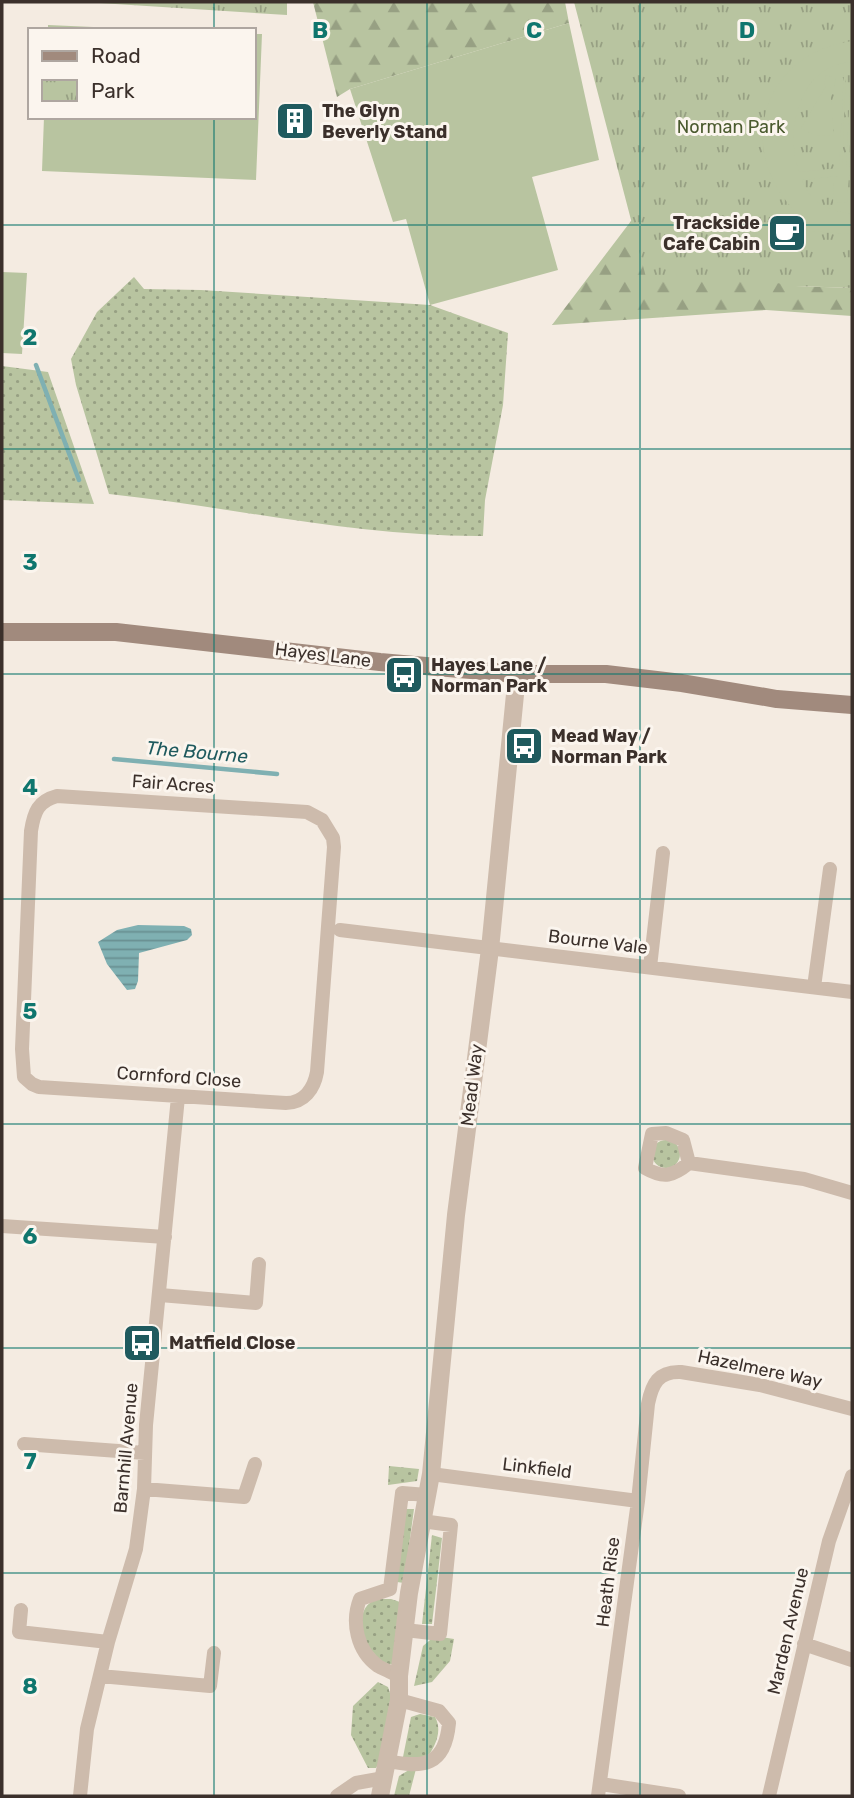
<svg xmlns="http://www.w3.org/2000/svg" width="854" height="1798" font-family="Rubik,sans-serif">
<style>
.grass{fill:url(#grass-dots)}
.forest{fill:url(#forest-firs)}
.park{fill:url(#park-tufts)}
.pitch{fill:#b8c4a0}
.water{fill:url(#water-rules)}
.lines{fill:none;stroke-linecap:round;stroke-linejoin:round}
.stream{stroke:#7fb0b2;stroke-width:4.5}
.minor{stroke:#cdbbac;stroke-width:14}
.tertiary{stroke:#cdbbac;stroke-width:18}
.secondary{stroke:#a18a7d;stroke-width:18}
.grid{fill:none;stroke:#0f766e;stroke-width:2;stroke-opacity:0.55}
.labels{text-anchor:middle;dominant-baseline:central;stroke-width:6;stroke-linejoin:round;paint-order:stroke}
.poi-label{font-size:18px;font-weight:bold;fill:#3b302b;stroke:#fbf5ee;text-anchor:start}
.park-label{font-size:18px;fill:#4a5a2e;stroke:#fbf5ee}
.street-label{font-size:18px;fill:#3b302b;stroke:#fbf5ee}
.water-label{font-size:19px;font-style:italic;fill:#1f5a5e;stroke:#fbf5ee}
.grid-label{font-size:23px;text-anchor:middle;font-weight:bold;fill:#0f766e;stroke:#fbf5ee;stroke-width:6;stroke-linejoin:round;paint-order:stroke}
</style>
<defs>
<pattern id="grass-dots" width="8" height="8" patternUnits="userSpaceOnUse" patternTransform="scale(1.75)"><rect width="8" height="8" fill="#b8c4a0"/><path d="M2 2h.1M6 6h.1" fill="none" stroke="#97a083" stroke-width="1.8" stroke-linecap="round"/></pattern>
<pattern id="forest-firs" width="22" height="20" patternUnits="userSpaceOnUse" patternTransform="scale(1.75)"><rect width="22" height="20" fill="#b8c4a0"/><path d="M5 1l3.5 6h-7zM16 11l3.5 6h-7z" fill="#97a083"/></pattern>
<pattern id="park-tufts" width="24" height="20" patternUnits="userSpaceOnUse" patternTransform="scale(1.75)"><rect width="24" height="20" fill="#b8c4a0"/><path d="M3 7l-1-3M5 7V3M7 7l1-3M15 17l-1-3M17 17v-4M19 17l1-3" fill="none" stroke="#97a083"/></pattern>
<pattern id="water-rules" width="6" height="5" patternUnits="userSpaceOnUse" patternTransform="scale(1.75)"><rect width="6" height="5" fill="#7fb0b2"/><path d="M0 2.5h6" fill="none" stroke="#699091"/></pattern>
</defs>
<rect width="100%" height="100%" fill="#f4ebe1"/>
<path class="grass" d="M134,277L144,289L201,290L430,305L508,333L503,405L485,500L483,536C357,537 233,507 109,494L76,385L71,359L97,312Z
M2,366L48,372L94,504L2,500Z
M652 1154a14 14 0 1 1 28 0a14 14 0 1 1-28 0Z
M389,1466L419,1469L417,1481L388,1485Z
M406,1509H414L404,1583L397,1582Z
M432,1535L442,1538L432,1624H422Z
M378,1599H391L403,1603L396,1665L382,1663C378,1657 372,1652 368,1646C358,1630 358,1604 378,1599Z
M442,1630L441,1637L454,1639L450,1661L432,1682L414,1686L423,1646Z
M378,1682L388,1687L391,1696L379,1763L376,1768H368L351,1735L353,1706Z
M420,1714L435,1717C443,1731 435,1747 426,1759L403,1757L411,1717Z
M417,1765L409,1796H394L399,1776Z"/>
<path class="forest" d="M313,2H565L569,23L350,89L337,97Z
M852,2L796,286L852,288V316L766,310L552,325L631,221Z"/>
<path class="park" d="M84,2H287V15Z
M574,2H852V288L796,286L757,280L647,281Z"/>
<path class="pitch" d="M569,23L599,160L532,177L558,270L430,305L406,219L393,222L350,89Z
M48,25L161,30H48Z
M254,34H262L256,180L42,171L44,117H254Z
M852,41V62C800,64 784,130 799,172L839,168L844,72H846L842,168L846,167L850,91H852L849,166L852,167V175L849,176L847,202L833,203L834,182H838V176L802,180C811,204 828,210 852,214V234L793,230L794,210C734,147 764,53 852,41Z
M826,75L836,78L834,87H830L834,136L814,135L801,128L826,86L824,85Z
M2,272L27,273L22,354L2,353Z"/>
<path class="water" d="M138,925L184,926L191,929L192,935L187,940L139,953L138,981L135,989L127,990L107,964L98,942L117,930Z"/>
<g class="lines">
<path class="stream" d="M36,365L79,480
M114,759L277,774"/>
<path class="minor" d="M57,796L307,812L322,820L333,838L334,847L317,1072C314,1089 304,1103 286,1103L39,1087L32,1084L24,1077L22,1049L31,831C34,812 38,801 57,796Z
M340,930L852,992
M650,967L663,853
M814,987L830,869
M689,1163L683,1140L666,1133L652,1134L645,1168C664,1179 673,1176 689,1163L804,1179L852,1193
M2,1226L165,1237
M160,1295L256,1303L259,1264
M24,1444L145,1453
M431,1474L638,1501
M144,1489L244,1497L255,1464
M21,1610L19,1632L108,1642
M405,1630L440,1634L451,1525L422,1521
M804,1644L852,1660
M100,1676L210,1686L214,1653
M399,1676C393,1673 385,1670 378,1666C357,1651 351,1622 360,1599L390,1589L402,1493L427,1495
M387,1761C423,1768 445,1767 449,1723L439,1711L399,1700
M601,1784L679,1796
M80,1796L87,1729L108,1642L136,1549L144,1489L146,1425L178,1097
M337,1796L356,1783L384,1778
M598,1796L638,1501L648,1404C652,1384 658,1371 681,1372L760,1385L852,1409
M769,1796L829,1541L852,1476"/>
<path class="tertiary" d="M380,1796L399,1700V1676L409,1593L431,1474L456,1215L490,949L517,674"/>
<path class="secondary" d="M2,632H116L380,662L517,674H606L682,683L777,699L852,705"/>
</g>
<path class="grid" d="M214,2V30M427,2V1796M640,2V1796M214,117V1796M2,225H852M2,449H852M2,674H852M2,899H852M2,1124H852M2,1348H852M2,1573H852"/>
<defs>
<symbol id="building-square" viewBox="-11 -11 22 22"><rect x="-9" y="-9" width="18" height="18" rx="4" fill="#1f5a5e" stroke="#fbf5ee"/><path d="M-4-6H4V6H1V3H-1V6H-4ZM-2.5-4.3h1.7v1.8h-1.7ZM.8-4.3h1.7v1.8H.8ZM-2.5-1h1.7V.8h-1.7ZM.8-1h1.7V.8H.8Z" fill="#fff"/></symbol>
<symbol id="cafe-square" viewBox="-11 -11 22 22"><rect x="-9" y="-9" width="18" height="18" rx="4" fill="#1f5a5e" stroke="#fbf5ee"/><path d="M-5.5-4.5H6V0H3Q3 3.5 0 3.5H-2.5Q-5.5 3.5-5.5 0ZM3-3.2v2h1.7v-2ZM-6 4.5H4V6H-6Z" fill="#fff"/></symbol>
<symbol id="bus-square" viewBox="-11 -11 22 22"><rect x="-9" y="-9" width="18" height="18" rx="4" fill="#1f5a5e" stroke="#fbf5ee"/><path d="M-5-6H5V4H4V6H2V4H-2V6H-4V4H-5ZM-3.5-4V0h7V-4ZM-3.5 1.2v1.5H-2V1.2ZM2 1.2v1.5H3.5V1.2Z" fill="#fff"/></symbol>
</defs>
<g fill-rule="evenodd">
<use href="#building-square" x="273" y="99" width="44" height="44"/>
<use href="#cafe-square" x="765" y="211" width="44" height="44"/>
<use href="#bus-square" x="382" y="653" width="44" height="44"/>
<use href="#bus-square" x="502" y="724" width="44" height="44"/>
<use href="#bus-square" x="120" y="1321" width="44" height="44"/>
</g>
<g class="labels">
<g class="poi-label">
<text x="322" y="111">The Glyn<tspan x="322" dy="21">Beverly Stand</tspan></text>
<text x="760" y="223" text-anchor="end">Trackside<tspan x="760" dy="21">Cafe Cabin</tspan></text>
<text x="431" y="665">Hayes Lane /<tspan x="431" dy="21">Norman Park</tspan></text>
<text x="551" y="736">Mead Way /<tspan x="551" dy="21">Norman Park</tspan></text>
<text x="169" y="1343">Matfield Close</text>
</g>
<g class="park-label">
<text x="731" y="127">Norman Park</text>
</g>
<g class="street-label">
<text transform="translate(323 655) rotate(7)">Hayes Lane</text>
<text transform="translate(173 784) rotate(4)">Fair Acres</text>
<text transform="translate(598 942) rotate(7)">Bourne Vale</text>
<text transform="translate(179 1077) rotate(4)">Cornford Close</text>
<text transform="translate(472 1085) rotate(-83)">Mead Way</text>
<text transform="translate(760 1369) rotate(12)">Hazelmere Way</text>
<text transform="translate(126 1448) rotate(-85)">Barnhill Avenue</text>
<text transform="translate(537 1468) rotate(7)">Linkfield</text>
<text transform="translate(608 1582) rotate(-83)">Heath Rise</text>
<text transform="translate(788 1631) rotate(-77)">Marden Avenue</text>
</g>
<g class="water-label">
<text transform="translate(197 752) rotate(5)">The Bourne</text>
</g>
</g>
<g class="grid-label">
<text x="320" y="38">B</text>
<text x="534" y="38">C</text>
<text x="747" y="38">D</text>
<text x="30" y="345">2</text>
<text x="30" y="570">3</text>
<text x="30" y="795">4</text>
<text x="30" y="1019">5</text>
<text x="30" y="1244">6</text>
<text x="30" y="1469">7</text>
<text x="30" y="1694">8</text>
</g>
<rect width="854" height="1798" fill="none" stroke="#3b302b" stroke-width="7"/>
<rect x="28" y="28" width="228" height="91" fill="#fbf5ee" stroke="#aea6a0" stroke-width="2"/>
<rect x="42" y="51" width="35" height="10" fill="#a18a7d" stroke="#aea6a0" stroke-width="2"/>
<text x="91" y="63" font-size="21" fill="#3b302b">Road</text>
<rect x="42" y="80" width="35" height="21" fill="url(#park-tufts)" stroke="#aea6a0" stroke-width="2"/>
<text x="91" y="98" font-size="21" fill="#3b302b">Park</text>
</svg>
